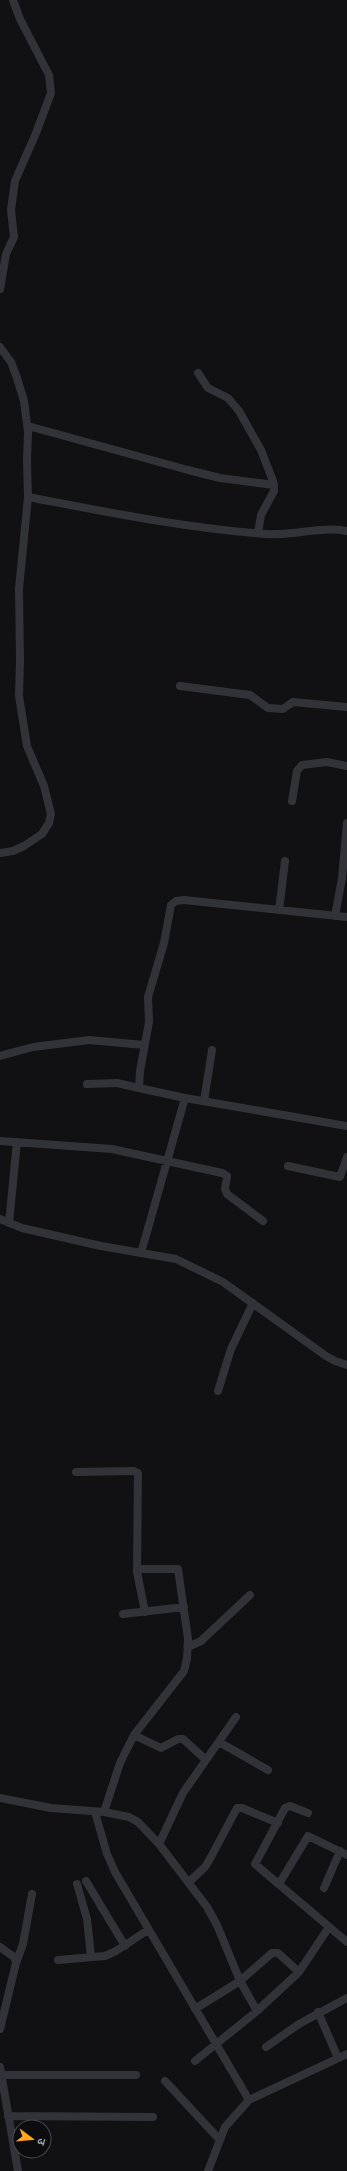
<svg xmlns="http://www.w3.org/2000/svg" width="347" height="2171" font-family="'Exo 2','Noto Sans Devanagari',sans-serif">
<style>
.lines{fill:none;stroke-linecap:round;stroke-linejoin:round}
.minor{stroke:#323338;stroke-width:8}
</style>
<rect width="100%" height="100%" fill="#111113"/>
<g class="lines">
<path class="minor" d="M0,289L6,254L14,237L11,210L15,181L36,133L51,93L49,75L20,19L13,0
M0,347L11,362L17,378L24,401L28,432L27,459L28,497L19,589L20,661L19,696L27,746L44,786L51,814L49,823L42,834L24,846L13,851L0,853
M198,373L208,388L228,398L239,411L261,450L273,481L274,491L261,515L258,533
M28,426L188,470L220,478L274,485
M28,497C107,512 185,528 265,534C293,536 319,526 347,531
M180,686L250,695L268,708L283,709L293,702L347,707
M292,801L297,771L302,765L327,762L347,766
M279,910L285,861
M335,916L342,878L347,823
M0,1056L33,1047L89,1040L144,1045
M87,1084L117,1083L139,1088
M185,1098L347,1126
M204,1101L212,1050
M0,1141L112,1149L222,1173L227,1176L225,1189L227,1194L263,1221
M288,1166L340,1177L347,1157
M0,1219L22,1228L101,1246L176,1259L223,1282L326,1356L335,1361L347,1365
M9,1223L17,1142
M141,1253L185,1098L139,1088L140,1071L149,1022L148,997L164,943L171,905L176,901L184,900L347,917
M218,1391L231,1349L253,1303
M76,1472L134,1471L138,1473L137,1572L145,1612
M123,1614L184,1607
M188,1647L201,1641L250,1595
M134,1735L161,1748L178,1739H183L206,1760
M219,1742L268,1770
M0,1798L51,1808L104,1812L129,1817L138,1822L159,1844L207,1907L217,1925L240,1981L257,2011
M95,1812L107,1854L115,1872L249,2100
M104,1812L120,1763L134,1735L184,1671L187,1658L188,1639L178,1569H137
M308,1813L290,1806L285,1808L255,1864L347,1942
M159,1844L183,1793L236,1717
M86,1881L125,1946
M189,1882L205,1867L211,1857L237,1808H242L278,1823
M77,1884L87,1919L91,1957
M279,1884L308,1836L347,1855
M324,1888L340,1851
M0,1947L14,1957L16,1963L0,2029
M58,1960L105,1956L116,1951L148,1930
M16,1963L23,1944L32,1894
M195,2009L240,1981L272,1953H278L299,1972
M318,2012L338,2058
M266,2047L299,2024L347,1998
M195,2061L257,2011L299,1972L329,1927
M0,2067L18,2171
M1,2075H136
M165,2081L219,2139
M8,2116L153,2117
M208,2171L225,2127L249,2100L347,2054"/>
</g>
<g transform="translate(32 2139) rotate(106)"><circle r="19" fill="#0c0c0e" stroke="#484a51"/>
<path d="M0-3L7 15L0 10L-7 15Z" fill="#ffa71d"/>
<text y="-6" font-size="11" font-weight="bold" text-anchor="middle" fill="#a1a8b5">उ</text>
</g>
</svg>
